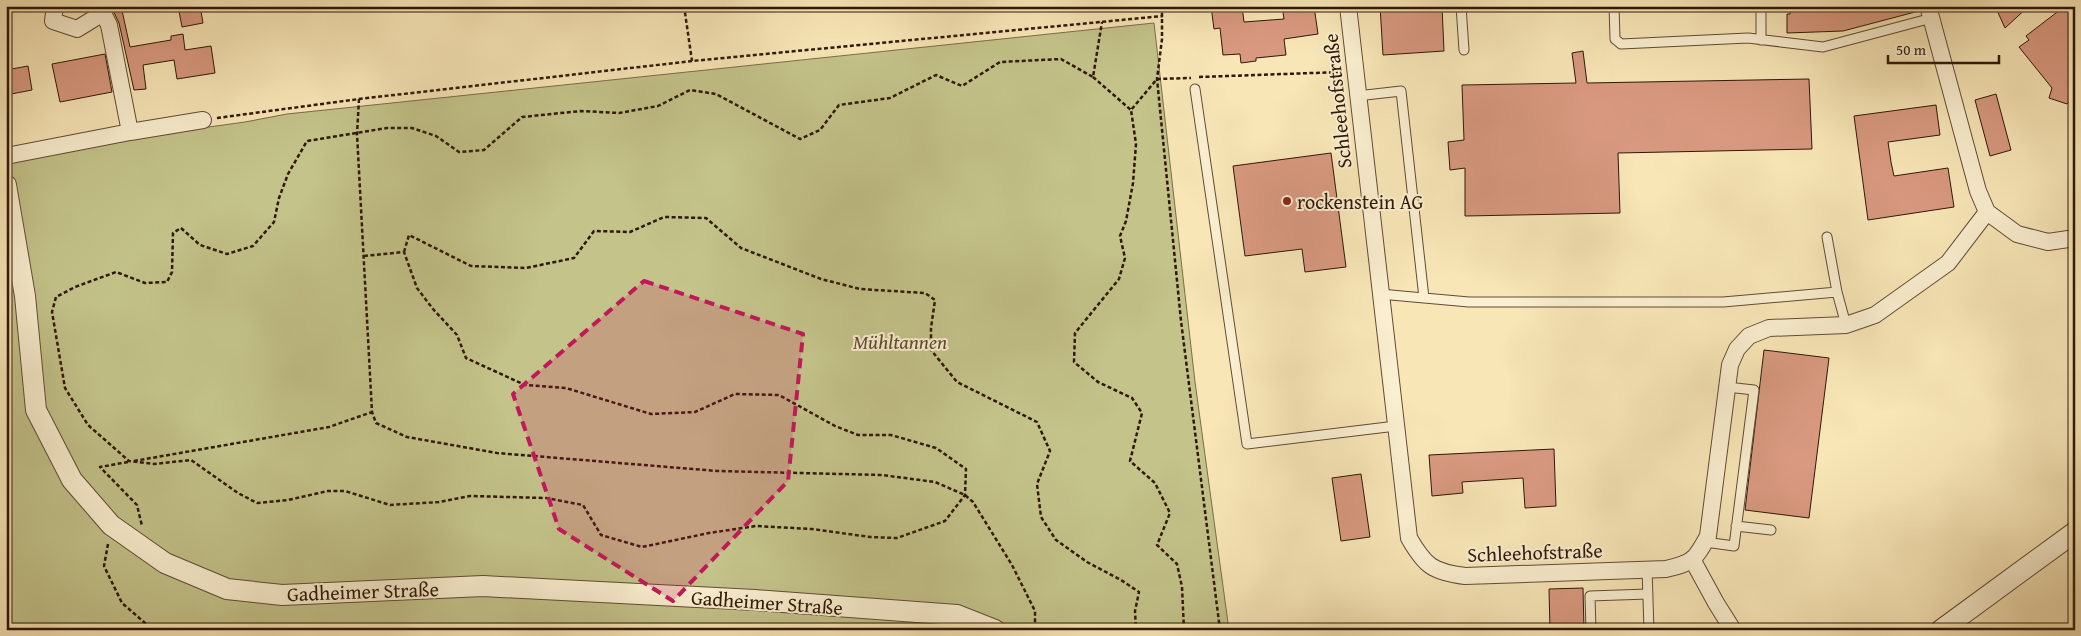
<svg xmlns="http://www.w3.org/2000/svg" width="2081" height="636" font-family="'Gentium Book Plus',serif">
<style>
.green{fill:#c3c38a;stroke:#796d49}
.building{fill:#d89980;stroke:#2f1708}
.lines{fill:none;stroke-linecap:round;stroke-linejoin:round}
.service-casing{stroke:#614b34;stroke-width:11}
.minor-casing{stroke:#614b34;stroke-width:18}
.tertiary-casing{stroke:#614b34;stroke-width:22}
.path{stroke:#2f1708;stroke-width:2.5;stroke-dasharray:4 2.5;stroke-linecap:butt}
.service{stroke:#faefd0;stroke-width:9}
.minor{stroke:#faefd0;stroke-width:16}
.tertiary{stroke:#faefd0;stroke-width:20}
.marked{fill:#c2185b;fill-opacity:0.2;stroke:#c2185b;stroke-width:4;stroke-dasharray:10 6;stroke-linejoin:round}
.poi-dot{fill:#8f2418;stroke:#faefd0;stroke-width:2}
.labels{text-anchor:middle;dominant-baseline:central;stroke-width:4;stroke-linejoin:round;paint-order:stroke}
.street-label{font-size:20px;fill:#2f1708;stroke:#faefd0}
.poi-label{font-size:20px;fill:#2f1708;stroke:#faefd0;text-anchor:start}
.park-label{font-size:20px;font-style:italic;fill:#5b4b2f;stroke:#faefd0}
</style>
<rect width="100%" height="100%" fill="#f8e6b7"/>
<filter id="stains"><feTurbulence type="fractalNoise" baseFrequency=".004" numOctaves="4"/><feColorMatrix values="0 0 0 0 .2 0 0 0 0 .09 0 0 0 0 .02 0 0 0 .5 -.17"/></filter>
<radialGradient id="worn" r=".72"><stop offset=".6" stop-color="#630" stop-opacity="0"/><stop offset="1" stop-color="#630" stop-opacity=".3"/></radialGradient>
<path class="green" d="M1154,23L1195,382L1229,630H6V155L245,122L287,114Z"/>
<path class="building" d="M111,6H121L130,47L171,40V36L183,34L185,50L211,46L215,73L177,79L174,60L143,65L146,89L134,90L119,23Z
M178,6H200L203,23L182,27Z
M1211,6H1242L1244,22L1284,19L1282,6H1314L1318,34L1284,39L1286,55L1256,58V61L1241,63L1240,54L1223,55L1220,28L1214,29Z
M1380,6H1442L1444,51L1383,55Z
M1791,6H1918L1919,11L1843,31L1787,33V14H1790Z
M1995,6H2029L2005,28Z
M2065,6H2075V97L2067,104L2049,98L2052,88L2019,47L2029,40L2026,36Z
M1583,51L1587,83L1809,79L1812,149L1618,153L1620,213L1465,216V168L1450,170L1448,142L1464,140L1462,85L1576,83L1572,53Z
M105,54L112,92L60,102L52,64Z
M28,66L32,90L6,95V70Z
M1996,94L2011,150L1990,156L1975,100Z
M1936,105L1940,135L1888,142L1891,162L1894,176L1948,168L1954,207L1868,220L1854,116Z
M1331,153L1346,267L1305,272L1302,249L1245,256L1233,166Z
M1764,350L1829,358L1809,518L1745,510Z
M1554,449L1556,506L1525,508L1523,478L1462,482L1463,493L1432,496L1429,455Z
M1361,474L1370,537L1341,541L1332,478Z
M1583,588L1584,630H1550L1549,589Z"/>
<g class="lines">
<defs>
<path id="service" d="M1461,6L1464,50
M1614,6L1615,39L1621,44L1748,38L1823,47L1932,18
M1761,40V6
M1195,89L1247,444L1396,426
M1357,96L1401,91L1424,298L1380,294
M1827,237L1837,292L1846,325
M1424,298L1469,302H1723L1837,292
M1736,526L1771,530
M1705,542L1734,546L1754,390L1727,387
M1647,569L1649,630
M1591,630L1590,596L1648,594"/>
<path id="minor" d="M55,6L53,21L77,29L103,13L100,6
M1348,6L1409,538C1425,566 1433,572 1465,576L1666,569C1693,563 1695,560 1708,536L1730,365L1737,349L1749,336L1769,328L1846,325L1875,315L1948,263L1987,212
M1928,6L1978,191L1987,212L2017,234L2048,242L2075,238
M103,13L109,25L130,132
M6,156L130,132L203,120
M1692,559L1716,603L1733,630"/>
<path id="tertiary" d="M6,185L25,296L36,410L72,480L111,525L165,563L227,589L282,595L483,586L755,600L957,615L995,630
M1941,630L2075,532"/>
</defs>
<use href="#service" class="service-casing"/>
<use href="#minor" class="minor-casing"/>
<use href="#tertiary" class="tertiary-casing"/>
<path class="path" d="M684,6L692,61
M1162,6V39L1157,79L1181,321L1220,630
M1093,77L1131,110
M1199,77L1341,72
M359,99L357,134L372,412L376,423L407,437L497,453L717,471L882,475L935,482L965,495L973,502L1012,565L1035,611V630
M217,118L359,99L692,61L1163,16
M404,252L409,235L471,266L526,268L574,258L594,231L630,232L664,217L706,218L741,248L821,279L860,289L925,293L935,300L931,328V350L957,382L1037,422L1050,451L1037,484L1041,517L1056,540L1087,562L1121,580L1139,592L1135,611L1136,630
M364,256L404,252L417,288L433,309L457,335L466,358L525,385L566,388L651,414L695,412L735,394L779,395L835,426L858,435H891L936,448L966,469L965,495L945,521L897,538L870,537L812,529L756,526L709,533L642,547L601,535L583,505L546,498L470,496L439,502L390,505L345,491H328L288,500L257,503L238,493L191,460L154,464L129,461L88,425L65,388L52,312L56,297L75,287L116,272L145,283L167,282L172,272L173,233L181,228L200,245L227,254L253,246L274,222L279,198L288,174L307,141L387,128H412L436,136L459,152L484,150L522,117L581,111L619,113L658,106L690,90L716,94L800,139L820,130L839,105L890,98L936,75L962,86L1000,62L1061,59L1093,77L1102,22
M134,461L329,427L372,412
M128,462L100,467L137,505L142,526
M108,544L104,566L122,603L153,630
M1184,630L1182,587L1177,564L1157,545L1170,513L1155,483L1130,461L1142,413L1132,398L1098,382L1074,362L1075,333L1119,279L1125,258L1120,236L1126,221L1133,183L1136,144L1131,110L1157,79L1191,78"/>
<use href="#service" class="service"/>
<use href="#minor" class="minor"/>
<use href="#tertiary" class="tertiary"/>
</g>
<path class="marked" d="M644,281L803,334L788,481L673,601L559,529L513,394Z"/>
<circle class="poi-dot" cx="1287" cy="201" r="5"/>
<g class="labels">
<g class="street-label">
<text transform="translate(1337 101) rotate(-96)">Schleehofstraße</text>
<text transform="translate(1535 552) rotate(-2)">Schleehofstraße</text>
<text transform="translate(363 591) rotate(-2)">Gadheimer Straße</text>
<text transform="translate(767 602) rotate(4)">Gadheimer Straße</text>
</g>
<g class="poi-label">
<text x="1297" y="201">rockenstein AG</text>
</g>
<g class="park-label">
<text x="900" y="341">Mühltannen</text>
</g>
</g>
<rect width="2081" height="636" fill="none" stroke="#f8e6b7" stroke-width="25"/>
<rect x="8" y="8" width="2066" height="621" fill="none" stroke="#2f1708" stroke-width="2.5"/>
<rect x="12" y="12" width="2056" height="611" fill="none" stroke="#2f1708"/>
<path d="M1888 55v8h111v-8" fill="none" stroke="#2f1708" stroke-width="2.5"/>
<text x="1896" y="55" font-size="15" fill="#2f1708" stroke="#faefd0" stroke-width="4" paint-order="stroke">50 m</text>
<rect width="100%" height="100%" filter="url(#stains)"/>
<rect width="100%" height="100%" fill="url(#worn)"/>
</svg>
